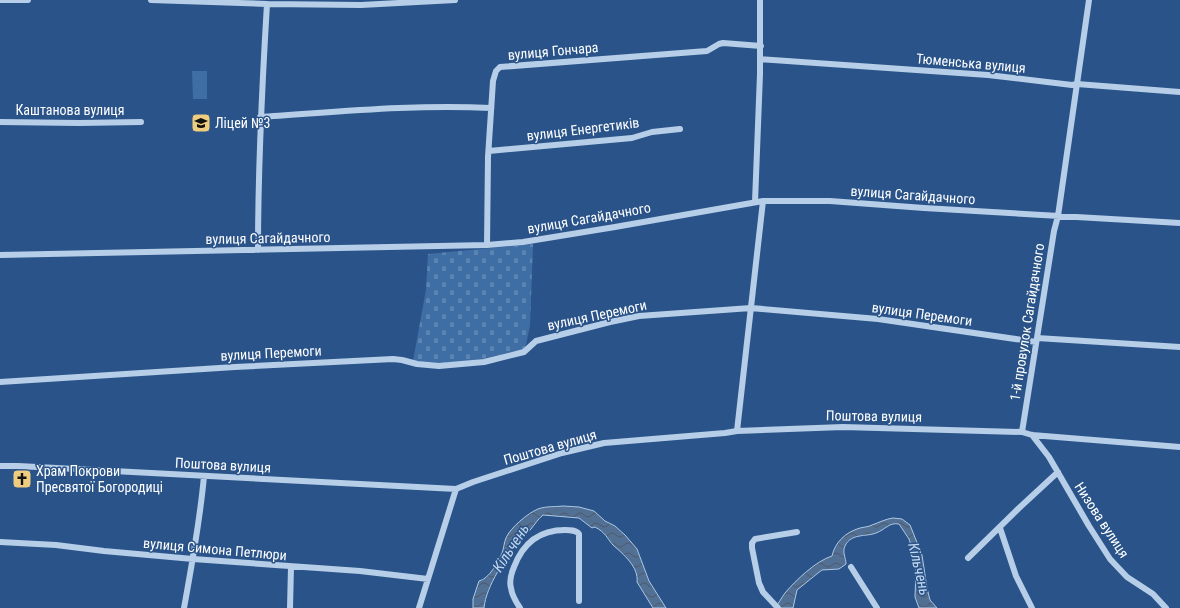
<svg xmlns="http://www.w3.org/2000/svg" width="1180" height="608" font-family="'Roboto Condensed',sans-serif">
<style>
.green{fill:#3f6ea5}
.cemetery{fill:url(#cemetery-stones)}
.water{fill:url(#water-waves);stroke:#acc9e8}
.lines{fill:none;stroke-linecap:round;stroke-linejoin:round}
.minor{stroke:#b7cee8;stroke-width:6}
.labels{text-anchor:middle;dominant-baseline:central;stroke-width:3;stroke-linejoin:round;paint-order:stroke}
.street-label{font-size:14px;fill:#fff;stroke:#2a5489}
.poi-label{font-size:14px;fill:#fff;stroke:#2a5489;text-anchor:start}
.water-label{font-size:15px;font-style:italic;fill:#c3d8f0;stroke:#2a5489}
</style>
<defs>
<pattern id="cemetery-stones" width="16" height="16" patternUnits="userSpaceOnUse"><rect width="16" height="16" fill="#3f6ea5"/><path d="M2 7V4a2 2 0 0 1 4 0v3zM10 15v-3a2 2 0 0 1 4 0v3z" fill="#5c84b2"/></pattern>
<pattern id="water-waves" width="16" height="10" patternUnits="userSpaceOnUse"><rect width="16" height="10" fill="#526f94"/><path d="M0 5q4-4 8 0t8 0" fill="none" stroke="#4e5a69"/></pattern>
</defs>
<rect width="100%" height="100%" fill="#2a5489"/>
<path class="green" d="M192,71H207V99H193Z"/>
<path class="cemetery" d="M533,244L530,326L525,349L481,359L435,365L413,361L426,290L428,254Z"/>
<path class="water" d="M563,506L579,507L594,511L605,521L615,526L625,535L637,549L649,581L666,608H653L637,582C639,567 623,554 613,545C606,537 606,533 595,527L592,528L579,518L543,515C538,519 535,524 531,529C528,533 523,535 520,540C506,557 486,586 484,608H473V599L479,581C489,579 498,562 502,553C504,548 504,542 506,538C510,528 528,513 538,509C546,506 555,507 563,506Z
M893,518L902,519L910,525L922,555L927,588L930,600L937,608H919L915,597L916,569L914,554L909,539L899,524C889,522 885,530 876,533C866,537 851,533 845,546C842,552 846,558 846,564L839,569L822,570L818,573L797,590L793,608H774C779,604 781,598 785,593C796,580 816,561 832,556C835,542 846,532 860,528C864,527 868,527 872,525C880,522 886,519 893,518Z"/>
<g class="lines">
<path class="minor" d="M0,0H28
M151,0L267,4L361,5L455,0
M760,59L988,75L1072,85L1077,84L1180,92
M260,117C337,112 415,104 491,108
M0,122L79,123L141,122
M489,151L632,138L652,132L680,129
M755,202L760,74V0
M487,245L488,157L493,81L496,71L500,67L707,51L719,44L723,43L761,46
M258,250C258,168 262,86 267,4
M0,255L487,245L523,242L615,227L763,201H830L924,208L1180,223
M1037,338L1180,347
M0,382L235,367L393,359L402,360L417,364L439,366L484,362L524,352L536,341L610,322L639,316L751,308L878,319L1036,342
M737,431L763,201
M1022,432L1054,231L1058,216L1089,0
M1032,435L1049,457L1089,526L1110,559L1127,577L1153,594L1166,608
M0,466H18L456,489L473,482L562,453L604,443L725,433L737,431L843,427L1022,432L1032,435L1180,447
M1000,528L1016,576L1032,608
M0,542L56,545L104,551L193,559L360,571L428,579
M968,558L1018,509L1058,472
M851,567L877,608
M184,608C192,564 200,521 204,476
M290,608L291,567
M419,608L456,489
M520,608C516,602 512,596 511,588C509,581 511,574 514,567C523,543 539,530 565,530C570,530 576,530 579,534V601
M778,608L763,592L759,583L752,548V543L755,539L797,532"/>
</g>
<defs>
<symbol id="school-square" viewBox="-11 -11 22 22"><rect x="-9" y="-9" width="18" height="18" rx="4" fill="#efcd7e" stroke="#2a5489"/><path d="M0-5L7-2L0 1L-7-2ZM-4 1L0 2.5L4 1V4Q0 6-4 4Z" fill="#111"/></symbol>
<symbol id="church-square" viewBox="-11 -11 22 22"><rect x="-9" y="-9" width="18" height="18" rx="4" fill="#efcd7e" stroke="#2a5489"/><path d="M-1.2-6h2.4v3.5h3.3v2.4h-3.3V6h-2.4V-.1h-3.3v-2.4h3.3Z" fill="#111"/></symbol>
</defs>
<g fill-rule="evenodd">
<use href="#school-square" x="190" y="112" width="22" height="22"/>
<use href="#church-square" x="11" y="468" width="22" height="22"/>
</g>
<g class="labels">
<g class="street-label">
<text transform="translate(553 51) rotate(-5)">вулиця Гончара</text>
<text transform="translate(971 63) rotate(5)">Тюменська вулиця</text>
<text x="70" y="110">Каштанова вулиця</text>
<text transform="translate(583 129) rotate(-7)">вулиця Енергетиків</text>
<text transform="translate(913 195) rotate(4)">вулиця Сагайдачного</text>
<text transform="translate(589 218) rotate(-10)">вулиця Сагайдачного</text>
<text transform="translate(268 238) rotate(-1)">вулиця Сагайдачного</text>
<text transform="translate(922 314) rotate(8)">вулиця Перемоги</text>
<text transform="translate(597 315) rotate(-12)">вулиця Перемоги</text>
<text transform="translate(1027 322) rotate(-81)">1-й провулок Сагайдачного</text>
<text transform="translate(271 353) rotate(-3)">вулиця Перемоги</text>
<text transform="translate(874 416) rotate(1)">Поштова вулиця</text>
<text transform="translate(550 447) rotate(-16)">Поштова вулиця</text>
<text transform="translate(223 465) rotate(3)">Поштова вулиця</text>
<text transform="translate(1102 520) rotate(57)">Низова вулиця</text>
<text transform="translate(215 549) rotate(5)">вулиця Симона Петлюри</text>
</g>
<g class="poi-label">
<text x="215" y="123">Ліцей №3</text>
<text x="36" y="471">Храм Покрови<tspan x="36" dy="16">Пресвятої Богородиці</tspan></text>
</g>
<g class="water-label">
<text transform="translate(511 548) rotate(-57)">Кільчень</text>
<text transform="translate(919 569) rotate(77)">Кільчень</text>
</g>
</g>
</svg>
